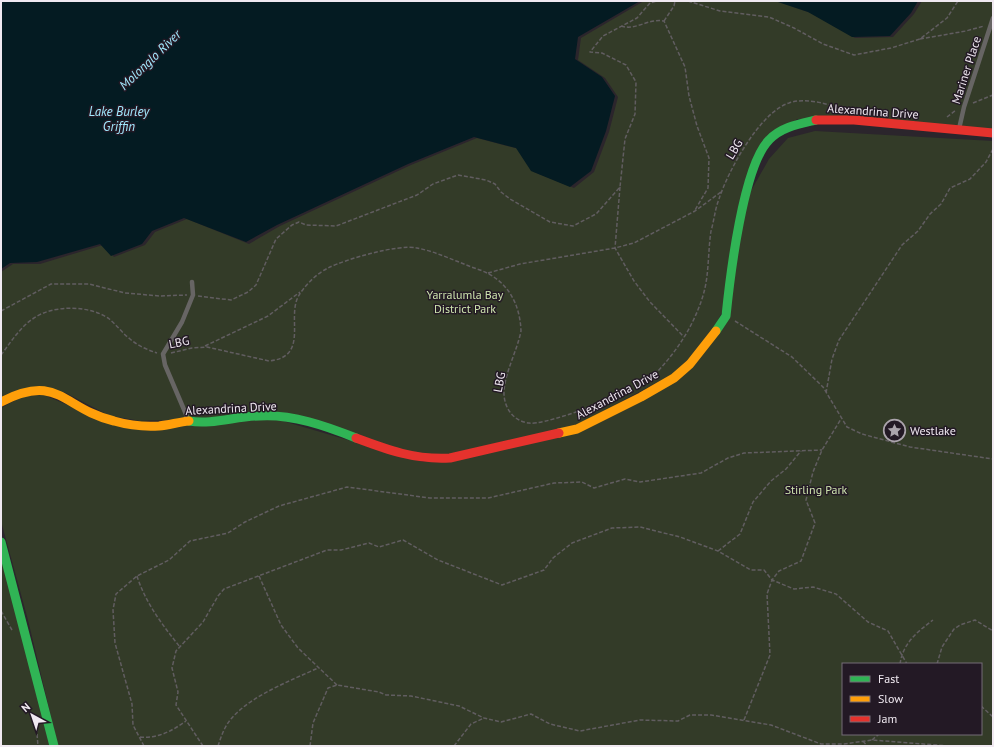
<svg xmlns="http://www.w3.org/2000/svg" width="994" height="747" font-family="'PT Sans',sans-serif">
<style>
.green{fill:#333b28;fill-rule:evenodd}
.water{fill:#041b22}
.lines{fill:none;stroke-linecap:round;stroke-linejoin:round}
.path{stroke:#615d60;stroke-width:1.5;stroke-dasharray:4 2;stroke-linecap:butt}
.lane{stroke:#676564;stroke-width:4.5}
.fast{stroke:#30b455;stroke-width:9}
.slow{stroke:#ff9f0a;stroke-width:9}
.jam{stroke:#e5322d;stroke-width:9}
.labels{text-anchor:middle;dominant-baseline:central;stroke-width:3;stroke-linejoin:round;paint-order:stroke}
.street-label{font-size:12px;fill:#f0e9f1;stroke:#231925}
.park-label{font-size:12px;fill:#cee4ae;stroke:#231925}
.poi-label{font-size:12px;fill:#f0e9f1;stroke:#231925;text-anchor:start}
.water-label{font-size:13px;font-style:italic;fill:#a1e9fe;stroke:#231925}
</style>
<rect width="100%" height="100%" fill="#2b252c"/>
<path class="green" d="M644,1H776L811,13L855,38L893,37L914,14L922,1H993V129L797,119L755,156L723,310L708,340L673,374L577,425L450,454L417,455L306,419L148,422L110,416L64,392L1,397V272L13,264H40L103,245L114,257L145,245L155,232L187,219L249,244L280,226L411,165L477,138L519,149L534,172L574,188L594,172L609,132L618,97L605,78L578,60L581,38Z
M815,131L993,141V746H58L28,620L1,521V408L23,396L44,395L105,421L276,419L423,462L552,437L669,384L725,315L747,198L769,159L788,138ZM843,664H981V734H843Z
M1,540L54,746H1Z"/>
<path class="water" d="M1,1H640L578,37L575,59L602,77L615,96L606,131L591,171L570,187L531,171L516,148L474,137L408,164L277,225L246,242L184,218L152,231L142,244L111,256L100,244L37,262L10,263L1,269Z
M775,1H918L911,13L890,36L852,37L808,12Z"/>
<g class="lines">
<path class="path" d="M688,1L720,11L769,17L794,28L823,44L854,55L891,48L920,39L947,18L958,1
M664,21L674,6L675,1
M621,26C636,31 648,18 664,21L685,67L689,96L697,126L709,158L708,188L695,210
M920,39L966,31L984,26
M973,103L993,95
M947,117L956,110
M620,187L615,248L634,281L650,302L684,337
M488,273L520,264L615,248L634,243L695,211L721,192
M198,296L231,300L248,292L256,285L276,239L292,225L299,222L306,225L336,226L417,195L433,184L458,175L486,180L495,184L501,192L510,199L550,222L573,226L596,214L620,187L625,139L635,114L636,82L626,65L602,53L590,52L603,36L637,18L650,3L657,1
M1,311L51,284H89L125,293L160,296L187,295
M735,321L792,357L823,387L847,427L862,434L910,447L993,459
M205,346L268,316L300,292
M171,353L192,348L207,347L269,361C309,357 287,319 298,297C304,286 316,274 328,268C346,259 398,244 417,248C438,252 459,263 480,270C507,280 520,303 521,331C517,351 506,370 504,390C503,406 512,421 529,423C544,425 592,406 608,401
M1,355C11,342 20,327 34,318C53,305 88,305 108,318C116,324 122,333 130,339C138,346 148,350 157,353
M650,379C675,355 695,325 704,292C709,274 708,250 711,231C714,221 715,209 719,199C728,171 760,112 789,103C806,97 826,104 843,109
M826,393L832,359L839,340L902,245L918,231L930,214L941,204L950,188L970,179L986,162L993,149
M718,551L740,534L753,502L771,481L786,469L801,451
M137,576C145,602 163,626 180,647
M259,576L281,625L298,648L337,685
M1,611L12,630
M900,664C903,643 917,632 933,620
M937,664L942,647L954,629L960,625L975,620L993,631
M981,706L993,717
M744,720L770,655L767,594L772,580L779,571L801,561L815,523L806,500L813,472L822,450L841,419
M36,722L38,746
M140,737C157,739 172,731 186,721
M872,740L879,734
M863,741L867,746
M144,746L133,725L132,704L115,643L113,610L116,594L137,576L169,560L190,541L228,533L245,522L279,506L347,487L430,498H488L554,483L582,482L594,488L625,479L640,482L701,473L728,458L744,453L822,450
M203,746L176,705L178,692L172,668L176,651L203,622L218,596L224,589L327,550H341L369,543L379,547L403,540L438,560L502,585L544,570L553,558L572,543L612,528L640,527L680,537L718,551L751,570H764L772,580L794,589L813,587L836,594L868,622L888,631L907,664
M218,746C220,740 222,734 225,728C239,700 290,681 318,668
M310,746L313,723L328,688L337,685L379,692L386,695L411,696L459,706L484,718L501,722L531,714L550,724L580,731L640,720L678,721L690,715H711L771,725L821,744H844L872,740L949,746
M454,746L471,724L484,718"/>
<path class="lane" d="M959,129L964,107L993,18
M188,419L165,365L163,354L182,322L193,295L192,282"/>
<path class="fast" d="M716,331L726,316C730,277 743,166 769,140C781,127 799,124 816,120
M189,421C212,425 237,416 260,416C292,414 326,426 356,438
M1,542L54,746"/>
<path class="slow" d="M1,402C59,372 63,409 114,421C128,425 144,427 159,426C169,425 179,422 189,421
M559,433L577,429L641,397L674,378L690,364L716,331"/>
<path class="jam" d="M816,120H854L993,133
M356,438C388,450 415,460 450,458L559,433"/>
</g>
<defs>
<symbol id="sight-ring" viewBox="-11 -11 22 22"><circle r="9.5" fill="#231925" stroke="#aba4ac" stroke-width="1.5"/><path d="M0-6L1.8-2.2L6-1.7L2.9 1.2L3.7 5.4L0 3.3L-3.7 5.4L-2.9 1.2L-6-1.7L-1.8-2.2Z" fill="#aba4ac"/></symbol>
</defs>
<g fill-rule="evenodd">
<use href="#sight-ring" x="882" y="418" width="25" height="25"/>
</g>
<g class="labels">
<g class="street-label">
<text transform="translate(966 70) rotate(-72)">Mariner Place</text>
<text transform="translate(873 111) rotate(4)">Alexandrina Drive</text>
<text transform="translate(734 149) rotate(-59)">LBG</text>
<text transform="translate(179 342) rotate(-11)">LBG</text>
<text transform="translate(499 382) rotate(-79)">LBG</text>
<text transform="translate(617 394) rotate(-28)">Alexandrina Drive</text>
<text transform="translate(231 408) rotate(-3)">Alexandrina Drive</text>
</g>
<g class="park-label">
<text x="465" y="294">Yarralumla Bay<tspan x="465" dy="14">District Park</tspan></text>
<text x="816" y="489">Stirling Park</text>
</g>
<g class="poi-label">
<text x="910" y="430">Westlake</text>
</g>
<g class="water-label">
<text transform="translate(150 60) rotate(-44)">Molonglo River</text>
<text x="119" y="111">Lake Burley<tspan x="119" dy="15">Griffin</tspan></text>
</g>
</g>
<rect width="994" height="747" fill="none" stroke="#f0e9f1" stroke-width="4"/>
<rect x="842" y="663" width="140" height="72" fill="#231925" stroke="#756c77"/>
<rect x="850" y="676" width="20" height="6" fill="#30b455" stroke="#756c77"/>
<text x="878" y="683" font-size="12" fill="#f0e9f1">Fast</text>
<rect x="850" y="696" width="20" height="6" fill="#ff9f0a" stroke="#756c77"/>
<text x="878" y="703" font-size="12" fill="#f0e9f1">Slow</text>
<rect x="850" y="716" width="20" height="6" fill="#e5322d" stroke="#756c77"/>
<text x="878" y="723" font-size="12" fill="#f0e9f1">Jam</text>
<g transform="translate(32 715) rotate(320)" stroke="#231925" stroke-width="3" paint-order="stroke">
<path d="M0-3L7 15L0 10L-7 15Z" fill="#f0e9f1"/>
<text y="-6" font-size="11" font-weight="bold" text-anchor="middle" fill="#f0e9f1">N</text>
</g>
</svg>
